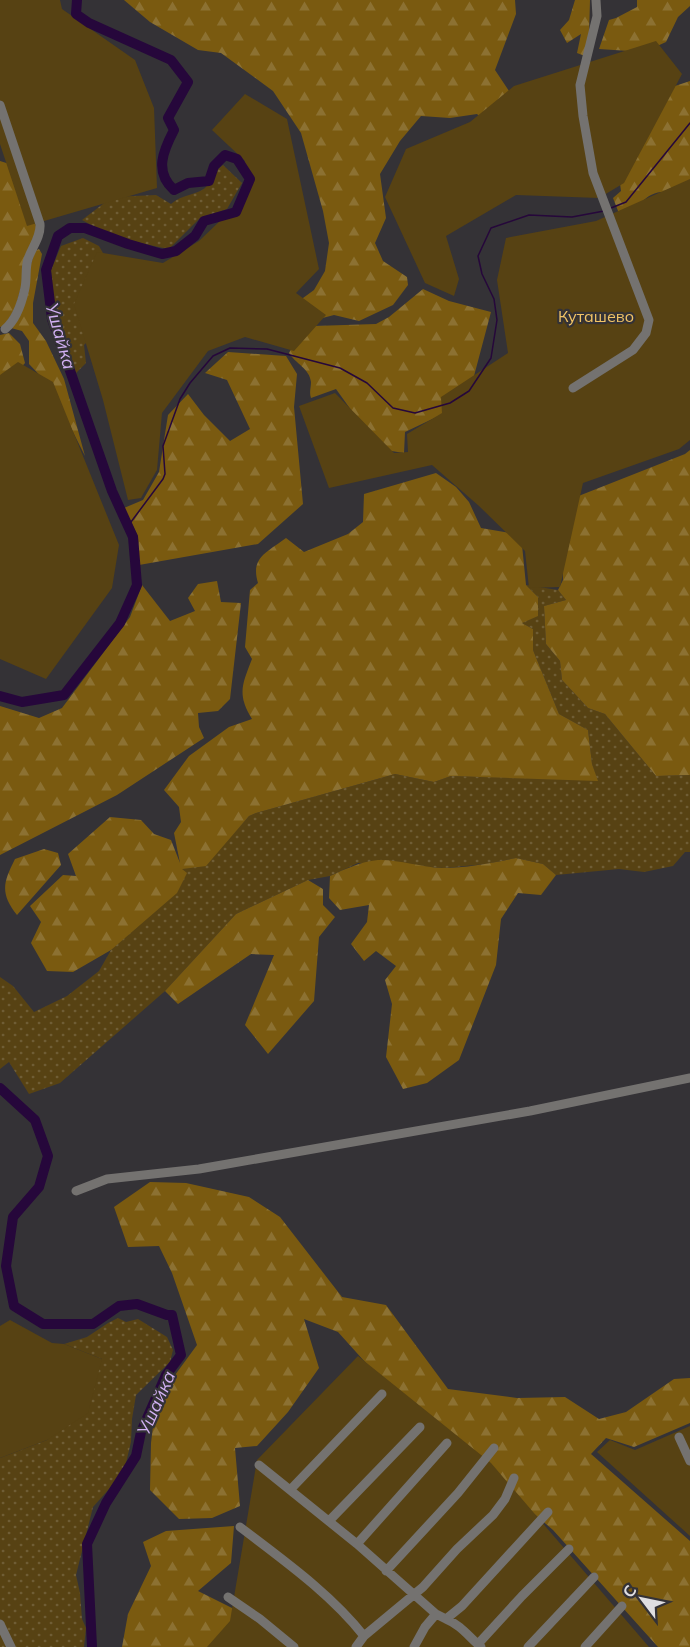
<svg xmlns="http://www.w3.org/2000/svg" width="690" height="1647" font-family="Mulish,sans-serif">
<style>
.grass{fill:url(#grass-dots)}
.forest{fill:url(#forest-firs)}
.garden{fill:#574213}
.lines{fill:none;stroke-linecap:round;stroke-linejoin:round}
.stream{stroke:#26073b;stroke-width:1.5}
.river{stroke:#26073b;stroke-width:10}
.minor{stroke:#747270;stroke-width:9}
.labels{text-anchor:middle;dominant-baseline:central;stroke-width:4.5;stroke-linejoin:round;paint-order:stroke}
.park-label{font-size:16px;fill:#f2c466;stroke:#343236}
.water-label{font-size:18px;font-style:italic;fill:#d2b1f4;stroke:#343236}
</style>
<defs>
<pattern id="grass-dots" width="8" height="8" patternUnits="userSpaceOnUse" patternTransform="scale(1.5)"><rect width="8" height="8" fill="#574213"/><path d="M2 2h.1M6 6h.1" fill="none" stroke="#6f5d35" stroke-width="1.8" stroke-linecap="round"/></pattern>
<pattern id="forest-firs" width="22" height="20" patternUnits="userSpaceOnUse" patternTransform="scale(1.5)"><rect width="22" height="20" fill="#7a5a10"/><path d="M5 1l3.5 6h-7zM16 11l3.5 6h-7z" fill="#8c7132"/></pattern>
</defs>
<rect width="100%" height="100%" fill="#343236"/>
<path class="grass" d="M223,165L242,183L227,209L200,218L169,249C138,243 109,236 82,220L112,197L156,195L171,204C182,194 197,195 205,188C212,181 214,171 223,165Z
M83,238L99,246L108,262L103,326L84,345L86,363L76,373L57,322L52,286L51,270L61,246Z
M526,585L558,590L566,600L544,606L546,644L560,661L562,680L588,708L605,714L656,776L690,775V852H685L673,866L644,872L619,869L556,875L543,864L516,858L486,864L444,868L358,863L330,876L308,880L236,914L165,991L60,1083L29,1094L9,1062L0,1069V977L13,986L34,1012L67,996L99,971L111,950L181,869L233,834L249,816L256,813L395,774L434,782L451,776L597,780L592,764L588,730L559,714L533,650V629L522,623L538,597Z
M118,1318L126,1322L138,1319L167,1337L173,1350L170,1362L136,1395L132,1419L131,1442L125,1467L109,1489L93,1507L76,1575L80,1593L82,1619L86,1628L84,1647H0V1458L47,1440L102,1359L64,1344L87,1337L108,1323Z"/>
<path class="forest" d="M124,0H515L516,14L495,70L511,94L495,131L477,114L450,118L421,116L400,141L380,174L386,218L375,243L383,261L407,277L408,285L393,305L359,321L334,315L315,320L288,309L314,290L325,271L329,243L323,211L301,133L273,91L221,53L198,50L150,22Z
M575,0H590L589,35L585,56L577,53L581,34L567,43L560,30L569,20Z
M637,0H690V6L678,17L666,42L644,52L599,49L609,20L616,18L637,7Z
M690,81V182C672,200 667,187 651,195C638,202 637,212 620,216L613,198L621,191L619,176L666,89Z
M0,161L16,166L37,229L15,309L4,326L0,327Z
M39,249L42,254L33,303V323L46,341L64,379L85,456L50,386L29,364V341L22,331L11,328L35,251Z
M423,289L449,301L491,312L474,376L445,413L405,432L404,453L379,449L336,389L311,398C309,392 311,388 311,382C310,369 295,363 289,353L294,344L314,326L376,324L389,317Z
M9,333L20,344L25,363L18,371L0,378V335Z
M228,352L286,356L297,374L294,407L303,504L258,544L139,565L138,536L124,508L143,500L159,472L168,415L188,394L204,415L230,441L250,429L227,380L205,373Z
M690,450V775L656,776L605,714L588,708L562,680L560,661L546,644L544,606L566,600L558,590L563,580L562,522L576,497L685,454Z
M436,473L456,487L469,502L481,528L521,535L526,585L538,597V616L522,623L533,629V650L559,714L588,730L592,764L598,781L451,776L434,782L395,774L256,813L249,816L206,866L182,869L187,873L177,893L111,950L73,972L47,971L31,943L41,922L30,906L63,875L76,876L68,854L110,817L141,820L154,834L171,840L180,863L174,833L181,822L179,807L164,790L189,756L229,727L252,719C237,694 242,685 252,659L245,647L250,590L258,583C250,557 268,552 286,538L304,552L348,534L363,522L364,494Z
M217,581L221,602L241,603L230,699L218,711L198,713L199,727L204,738L117,795L0,855V706L39,718L62,708L130,617L142,585L170,621L195,611L188,598L198,584Z
M44,849L58,853L61,865L17,915C0,893 3,883 15,859Z
M516,858L543,864L556,875L541,895L518,893L501,919L496,965L459,1060L427,1083L403,1089L386,1057L392,1004L385,980L396,966L376,951L364,961L351,944L367,922L369,905L340,910L329,898L330,876C345,869 360,862 378,860C396,859 421,867 442,868C467,868 492,863 516,858Z
M308,880L323,889V905L335,917L319,937L314,1001L268,1054L245,1025L274,955L251,954L178,1004L165,991L236,914Z
M150,1182L186,1183L249,1197L280,1217L342,1297L386,1305L448,1389L517,1398L565,1397L599,1419L626,1412L674,1379L690,1378V1423L634,1447L606,1438L591,1454L690,1541V1647H658L553,1530L392,1392L338,1332L304,1319L319,1368L288,1412L257,1446L235,1448L240,1506L212,1518L179,1519L150,1490L151,1443L156,1401L197,1345L172,1273L159,1246L128,1247L114,1207Z
M234,1526L231,1563L198,1591L238,1611L220,1647H122L128,1614L151,1566L143,1542L166,1531Z"/>
<path class="garden" d="M0,0H60L62,9L135,60L154,108L157,188L27,226L0,144Z
M656,41L682,74L624,183L599,198L516,195L446,236L459,279L454,296L425,283L385,197L406,149L470,122L514,86Z
M245,94L287,119L319,269L296,293L326,315L294,351L245,337L208,351L162,413L157,470L141,498L128,500L103,400L74,304L97,252L163,263L199,241L245,197V161L212,130Z
M690,179V440L679,449L583,483L560,587L529,588L525,551L479,506L432,465L329,488L299,406L335,393L394,453L408,452L407,434L442,413L441,397L508,353L497,280L506,238L596,221Z
M18,362L53,382L119,545L112,588L46,679L0,659V375Z
M10,1320L52,1343L64,1344L102,1359L88,1413L47,1440L0,1458V1326Z
M358,1356L491,1463L649,1647H207L230,1621L257,1460Z
M690,1426V1536L597,1452L610,1440L635,1450Z"/>
<g class="lines">
<path class="stream" d="M611,208L626,202L690,123
M128,526L163,479L165,474L163,446L180,399L190,383L213,356L230,348L267,349L340,368L367,383L393,408L415,413L450,403L469,391L491,358L497,320L494,299L482,274L478,256L491,228L529,215L572,217L604,211"/>
<path class="river" d="M0,696L22,702L64,695L120,623L137,585L133,537L112,491L52,319L46,270L58,236L70,228H85L128,244L162,254L176,251L195,236L204,221L236,212L250,179L237,159L225,155L214,166L209,181L188,183L174,190C154,172 163,151 174,130L168,118L188,82L171,60L89,23L76,14L77,0
M0,1088L35,1120L48,1156L39,1187L13,1217L6,1266L14,1306L43,1324H93L119,1306L137,1304L167,1315H172L181,1355L166,1375L141,1432L136,1456L106,1503L87,1544L92,1647"/>
<path class="minor" d="M0,105L40,224C41,237 32,247 28,259C25,268 27,278 25,288C22,302 16,320 5,329
M573,388L633,350L646,333L649,320L593,173L583,116L580,85L597,16L596,0
M76,1191L107,1179L199,1169L530,1111L690,1078
M679,1437L690,1461
M259,1465L357,1544L436,1614L446,1619L462,1606L548,1512
M290,1490L382,1394
M329,1521L420,1427
M240,1527C283,1560 330,1593 364,1636
M357,1544L447,1443
M386,1571L458,1493L494,1448
M228,1597L260,1619L294,1647
M446,1619C461,1625 469,1637 481,1647
M0,1624L11,1647
M478,1644L522,1596L569,1549
M356,1647L364,1636L423,1587L457,1549L493,1515L505,1499L514,1478
M414,1647L425,1627L436,1614
M528,1647L594,1577
M585,1647L622,1606"/>
</g>
<g class="labels">
<g class="park-label">
<text x="596" y="316">Куташево</text>
</g>
<g class="water-label">
<text transform="translate(61 336) rotate(74)">Ушайка</text>
<text transform="translate(156 1403) rotate(-66)">Ушайка</text>
</g>
</g>
<g transform="translate(642 1599) rotate(302)" stroke="#343236" stroke-width="4.5" paint-order="stroke">
<path d="M0-4.5L10 22L0 15L-10 22Z" fill="#dfdee1"/>
<text y="-9" font-size="16" font-weight="bold" text-anchor="middle" fill="#dfdee1">С</text>
</g>
</svg>
